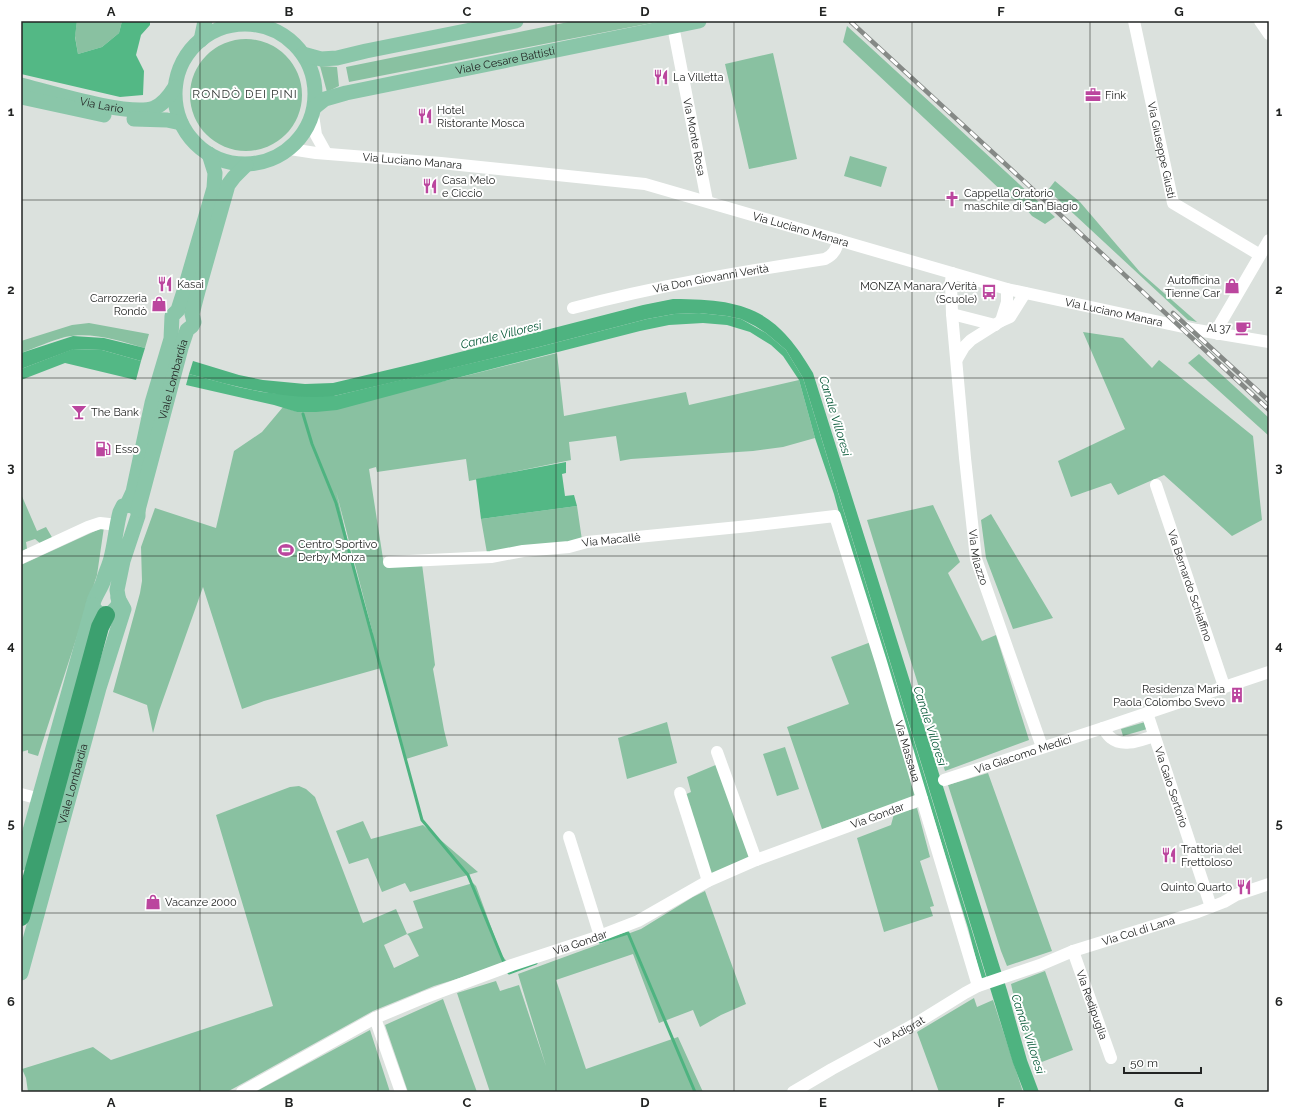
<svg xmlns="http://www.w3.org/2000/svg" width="1290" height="1113" font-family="Raleway,sans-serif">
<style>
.green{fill:#89c1a1;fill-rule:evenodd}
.forest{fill:#53b885}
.water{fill:#4eb380}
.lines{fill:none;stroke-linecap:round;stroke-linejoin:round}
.stream{stroke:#4eb380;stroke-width:3}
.minor{stroke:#fff;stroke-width:12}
.major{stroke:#8ac6a9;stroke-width:15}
.highway{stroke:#3ca06f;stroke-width:18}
.rail-casing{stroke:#858986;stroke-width:4.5}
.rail{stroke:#fff;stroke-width:3;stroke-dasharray:9;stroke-linecap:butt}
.grid{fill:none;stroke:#222423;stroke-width:1;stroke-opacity:0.55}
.labels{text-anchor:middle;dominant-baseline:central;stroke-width:4;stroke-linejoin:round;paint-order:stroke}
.street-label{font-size:11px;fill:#222423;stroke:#fff}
.poi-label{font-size:11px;fill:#222423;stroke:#fff;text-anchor:start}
.neighbourhood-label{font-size:12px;letter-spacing:1px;fill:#333835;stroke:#fff}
.water-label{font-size:12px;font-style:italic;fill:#055736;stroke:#fff}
.neatline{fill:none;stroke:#222423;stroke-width:1.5}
.grid-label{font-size:13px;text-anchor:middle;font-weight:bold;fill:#222423}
</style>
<rect width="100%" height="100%" fill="#dbe1dd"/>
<path class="green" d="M77,21H122L119,33L102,47L78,54L75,36Z
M573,21H662L349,82L346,67Z
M847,26L1055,217L1045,224L1032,216L1021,203L1006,195L843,42Z
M190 95a56 56 0 1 1 112 0a56 56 0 1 1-112 0Z
M773,53L797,159L749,169L725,64Z
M320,66L337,67L339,86L327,92Z
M850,156L887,167L881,187L844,176Z
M1055,181L1080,202L1140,272L1197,322L1188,320L1048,190Z
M89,323L149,334L145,348C120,341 91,331 65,337C50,341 35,348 21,353V341L72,325Z
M1083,332L1123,338L1152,368L1159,360L1253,436L1262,520L1232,536L1164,475L1118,495L1111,483L1071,497L1058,461L1125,429Z
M557,353L564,416L686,392L689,405L799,380L815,438L783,447L753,451L631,459L620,461L616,436L569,442L571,460L469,481L466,459L377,472L376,467L369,469L384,565L422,564L435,665L433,669L444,730L448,746L406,759L381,668L264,701L242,709L203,587L159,711L153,733L147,705L113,692L140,593L142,581L141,547L155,508L216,528L234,451L262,432L283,407L298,412L449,380ZM336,491L373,634V635L355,572Z
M1199,354L1269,418V436L1188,363Z
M21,494L37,531L46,527L53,539L41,544L35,539L26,542L27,549L21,552Z
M933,505L960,562L948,573L982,641L996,635L1029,740L945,771L867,520Z
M577,506L582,540L487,553L481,519Z
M991,514L1053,618L1013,629L986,558L981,520Z
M104,527L97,575L38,756L28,753V750L21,752V565Z
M871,642L917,789L914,797L822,829L787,727L849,704L831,657Z
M667,722L677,763L627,779L618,738Z
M1145,722L1147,729L1123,736L1121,729Z
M785,747L799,789L777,796L763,754Z
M718,764L751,858L710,875L684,795L691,792L687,777Z
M988,773L1052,951L1007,966L1001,951L948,785Z
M299,786L306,789L315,797L363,923L396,909L407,934L423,928L413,901L473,883L476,886L501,954L508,963L434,986L373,1011L227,1092H28L26,1078L22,1069L93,1047L111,1060L273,1006L216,815L290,787ZM407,934L409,936L419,956L394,968L384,945Z
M917,808L930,857L920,861L934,906L930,907L933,916L884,932L857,838L891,825L894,814Z
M363,821L371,839L423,825L478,872L410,892L405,883L382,892L368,858L349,864L336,831Z
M705,891L746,1004L721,1015L700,1027L693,1010L659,1023L633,954L556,980L586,1069L678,1037L703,1092H490L457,993L496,981L500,991L519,985L546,1066L518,974L641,929L693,897Z
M1045,971L1073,1050L1034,1065L1016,1006L1011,984Z
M974,998L977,1007L993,1000L1023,1092H939L917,1032Z
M443,999L477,1092H408L385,1025Z
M370,1030L390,1092H255Z"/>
<path class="forest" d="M21,21H77L75,37L78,54L102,47L119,33L122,21H150V25L141,35L136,55L144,71L143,95L120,97L21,74Z
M699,313L727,316L741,319L766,333L786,350L803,378L987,980L982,982L968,928L841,520L834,494L815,438L799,380L783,356L771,345L750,332L727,325L703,323L669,325L640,331L449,380L337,410L316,412H297L274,405L186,385L189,374L238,387L262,392L282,394L334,396L539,347L647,319L674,314Z
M73,349L102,350L141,361L136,380L65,363L21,380V369Z
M566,462V473L562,474L565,496L574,495L577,506L481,519L476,479Z"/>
<path class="water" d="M673,299C745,299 776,309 813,373L1007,990L1027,1060L1039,1092H1024L1013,1063L803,378L786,350L766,333L755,326L741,319L727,316L699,313L674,314L647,319L539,347L424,375L334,396C285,401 237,387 189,374L193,361L239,375L263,380L305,384L333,383L421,362L643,305Z
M73,336L104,338L145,348L141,361L102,350L74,349L21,369V353Z"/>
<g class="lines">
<path class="stream" d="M303,414L312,444L336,503L422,820L468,875L505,965
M600,942L628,933L695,1092
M507,970L509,973L536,963"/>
<g class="minor">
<path id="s1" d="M1134,21L1173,203L1260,255"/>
<path d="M1260,21L1269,34"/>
<path id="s2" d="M673,26L707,201"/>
<path d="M313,115L316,135L326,153"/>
<path id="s3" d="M290,149L316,153L441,163L645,184L1007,289L1197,330L1269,342"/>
<path id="s4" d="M952,273L951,282L952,314L965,458L976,559L1042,747"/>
<path id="s5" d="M573,308C656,286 740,272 825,259C834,255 836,249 839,240"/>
<path d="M952,314L995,325"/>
<path d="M1001,321L1007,302V289"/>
<path d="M1218,334L1220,324L1269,240"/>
<path d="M957,359L964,347L971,340L1001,321L1010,317L1025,293"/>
<path id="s6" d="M1156,485L1224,686"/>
<path d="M21,558L88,527L100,523L118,525"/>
<path id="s7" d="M389,562L491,557L523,551L569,547L587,542L749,526L835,516L881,662L978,986"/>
<path id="s8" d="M1147,713L1211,907"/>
<path d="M1103,728C1105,731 1108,736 1111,738C1123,748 1141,740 1154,736"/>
<path d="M717,752L756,860"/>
<path id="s9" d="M944,780L1103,728L1269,672"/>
<path d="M680,793L708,881"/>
<path d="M21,794L40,799"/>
<path d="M569,837L600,936"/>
<path id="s10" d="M1073,951L1111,1058"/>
<path d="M375,1018L401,1092"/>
<path id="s11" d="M242,1092L375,1018L423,998L512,965L594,938L638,921L708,881L756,860L922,799"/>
<path id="s12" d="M793,1092L832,1069L915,1024L965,993L978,986L1040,965L1073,951L1198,912L1224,902L1236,895L1269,884"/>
</g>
<g class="major">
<circle cx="245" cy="94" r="70"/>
<path d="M201,40L205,21"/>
<path d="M303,54L321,59L337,58L366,51L516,21"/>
<path id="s13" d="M21,85C49,92 129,117 154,108C164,104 170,95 175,87"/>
<path d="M21,97L104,115"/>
<path id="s14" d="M315,107L325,99L346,93L699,21"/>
<path d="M134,119L167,120L181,123"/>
<path d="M127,505L133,492L152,403L171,339L172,316L178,310L185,288L214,188L215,173L209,154"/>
<path d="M131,505L138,510V516L123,561L117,590L119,602L117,607L110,614C103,615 94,613 93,605C93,599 101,588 103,582C105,574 109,566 111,558C115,543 116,527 120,512L123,506Z"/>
<path id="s15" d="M138,510L181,348L187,330L192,326L194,322L192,314L198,291L228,185L234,177L246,165"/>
<path d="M21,863L93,605"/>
<path id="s16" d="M21,973L99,688L124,609L118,598"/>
</g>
<path class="highway" d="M21,917L100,627L106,615"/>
<defs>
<path id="rail" d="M851,22L1051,206L1269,410
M1173,313L1269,401"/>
</defs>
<use href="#rail" class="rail-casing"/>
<use href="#rail" class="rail"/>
</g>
<path class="grid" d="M200,21V1092M378,21V1092M556,21V1092M734,21V1092M912,21V1092M1090,21V1092M21,200H1269M21,378H1269M21,556H1269M21,735H1269M21,913H1269"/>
<defs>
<symbol id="restaurant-bare" viewBox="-9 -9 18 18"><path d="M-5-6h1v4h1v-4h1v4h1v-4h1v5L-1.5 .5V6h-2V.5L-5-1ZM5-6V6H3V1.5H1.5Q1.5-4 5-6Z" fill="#bb469e" stroke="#fff" stroke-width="2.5" paint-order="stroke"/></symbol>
<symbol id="office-bare" viewBox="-9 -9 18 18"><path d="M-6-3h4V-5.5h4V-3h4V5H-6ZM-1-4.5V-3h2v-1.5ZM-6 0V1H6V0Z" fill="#bb469e" stroke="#fff" stroke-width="2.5" paint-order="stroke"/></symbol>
<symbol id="church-bare" viewBox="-9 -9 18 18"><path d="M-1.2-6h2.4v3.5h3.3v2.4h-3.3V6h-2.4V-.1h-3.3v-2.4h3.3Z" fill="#bb469e" stroke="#fff" stroke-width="2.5" paint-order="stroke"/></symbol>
<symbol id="shop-bare" viewBox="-9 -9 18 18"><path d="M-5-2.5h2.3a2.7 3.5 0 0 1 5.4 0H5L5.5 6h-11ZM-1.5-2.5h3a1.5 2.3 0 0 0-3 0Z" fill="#bb469e" stroke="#fff" stroke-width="2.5" paint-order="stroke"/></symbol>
<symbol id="bus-bare" viewBox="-9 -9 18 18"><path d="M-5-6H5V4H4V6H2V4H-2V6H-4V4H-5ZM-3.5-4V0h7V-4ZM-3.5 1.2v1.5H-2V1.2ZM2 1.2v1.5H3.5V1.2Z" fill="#bb469e" stroke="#fff" stroke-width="2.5" paint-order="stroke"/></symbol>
<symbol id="cafe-bare" viewBox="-9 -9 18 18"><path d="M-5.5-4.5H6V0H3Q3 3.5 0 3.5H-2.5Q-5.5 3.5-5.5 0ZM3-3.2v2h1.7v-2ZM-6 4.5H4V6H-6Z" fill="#bb469e" stroke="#fff" stroke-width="2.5" paint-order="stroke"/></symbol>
<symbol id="bar-bare" viewBox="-9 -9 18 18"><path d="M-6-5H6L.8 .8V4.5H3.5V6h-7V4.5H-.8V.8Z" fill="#bb469e" stroke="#fff" stroke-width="2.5" paint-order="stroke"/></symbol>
<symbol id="fuel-bare" viewBox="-9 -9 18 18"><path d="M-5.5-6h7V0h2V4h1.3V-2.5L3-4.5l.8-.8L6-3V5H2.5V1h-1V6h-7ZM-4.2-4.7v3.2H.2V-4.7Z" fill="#bb469e" stroke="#fff" stroke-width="2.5" paint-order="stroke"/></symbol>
<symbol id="stadium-bare" viewBox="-9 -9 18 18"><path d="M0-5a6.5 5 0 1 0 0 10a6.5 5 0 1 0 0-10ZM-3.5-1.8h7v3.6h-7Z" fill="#bb469e" stroke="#fff" stroke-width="2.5" paint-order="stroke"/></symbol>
<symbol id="building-bare" viewBox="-9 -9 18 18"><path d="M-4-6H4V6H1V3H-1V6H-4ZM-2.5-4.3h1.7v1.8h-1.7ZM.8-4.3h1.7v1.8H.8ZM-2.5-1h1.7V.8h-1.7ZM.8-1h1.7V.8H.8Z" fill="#bb469e" stroke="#fff" stroke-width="2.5" paint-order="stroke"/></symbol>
</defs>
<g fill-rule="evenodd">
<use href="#restaurant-bare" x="650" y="66" width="22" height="22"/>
<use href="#office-bare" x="1082" y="84" width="22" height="22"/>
<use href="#restaurant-bare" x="414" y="105" width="22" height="22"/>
<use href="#restaurant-bare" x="419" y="175" width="22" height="22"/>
<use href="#church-bare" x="941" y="188" width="22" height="22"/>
<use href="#restaurant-bare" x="154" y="273" width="22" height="22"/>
<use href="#shop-bare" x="1221" y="275" width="22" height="22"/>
<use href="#bus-bare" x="978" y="281" width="22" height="22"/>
<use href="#shop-bare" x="148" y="293" width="22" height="22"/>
<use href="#cafe-bare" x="1232" y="317" width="22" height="22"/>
<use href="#bar-bare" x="68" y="401" width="22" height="22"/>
<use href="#fuel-bare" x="92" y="438" width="22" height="22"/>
<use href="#stadium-bare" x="275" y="539" width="22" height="22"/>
<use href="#building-bare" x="1226" y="684" width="22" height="22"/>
<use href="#restaurant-bare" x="1158" y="844" width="22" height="22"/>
<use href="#restaurant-bare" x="1233" y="876" width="22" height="22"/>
<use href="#shop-bare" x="142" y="891" width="22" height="22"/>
</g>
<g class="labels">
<g class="street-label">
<text stroke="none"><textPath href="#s14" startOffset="197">Viale Cesare Battisti</textPath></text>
<text stroke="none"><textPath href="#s13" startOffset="83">Via Lario</textPath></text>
<text stroke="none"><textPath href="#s2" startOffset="113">Via Monte Rosa</textPath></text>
<text stroke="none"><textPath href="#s1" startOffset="132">Via Giuseppe Giusti</textPath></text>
<text stroke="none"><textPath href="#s3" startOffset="123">Via Luciano Manara</textPath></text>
<text stroke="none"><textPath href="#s3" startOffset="519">Via Luciano Manara</textPath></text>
<text stroke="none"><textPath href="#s5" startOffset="141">Via Don Giovanni Verità</textPath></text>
<text stroke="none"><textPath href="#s3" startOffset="843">Via Luciano Manara</textPath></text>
<text stroke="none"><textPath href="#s15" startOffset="135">Viale Lombardia</textPath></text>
<text stroke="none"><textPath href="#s7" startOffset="224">Via Macallè</textPath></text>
<text stroke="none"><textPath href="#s4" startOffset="286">Via Milazzo</textPath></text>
<text stroke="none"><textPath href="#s6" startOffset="106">Via Bernardo Schiaffino</textPath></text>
<text stroke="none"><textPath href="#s7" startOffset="695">Via Massaua</textPath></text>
<text stroke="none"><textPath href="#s9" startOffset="83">Via Giacomo Medici</textPath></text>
<text stroke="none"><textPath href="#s16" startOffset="196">Viale Lombardia</textPath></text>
<text stroke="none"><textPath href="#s8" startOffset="78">Via Gaio Sertorio</textPath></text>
<text stroke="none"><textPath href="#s11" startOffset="695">Via Gondar</textPath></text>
<text stroke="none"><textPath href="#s12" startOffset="383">Via Col di Lana</textPath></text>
<text stroke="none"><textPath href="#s11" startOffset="371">Via Gondar</textPath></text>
<text stroke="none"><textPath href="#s10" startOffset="57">Via Redipuglia</textPath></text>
<text stroke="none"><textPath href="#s12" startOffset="122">Via Adigrat</textPath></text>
</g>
<g class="poi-label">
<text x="673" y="77">La Villetta</text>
<text x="1105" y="95">Fink</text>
<text x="437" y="110">Hotel<tspan x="437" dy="13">Ristorante Mosca</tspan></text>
<text x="442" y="180">Casa Melo<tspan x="442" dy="13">e Ciccio</tspan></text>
<text x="964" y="193">Cappella Oratorio<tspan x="964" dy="13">maschile di San Biagio</tspan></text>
<text x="1220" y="280" text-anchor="end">Autofficina<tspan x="1220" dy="13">Tienne Car</tspan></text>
<text x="177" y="284">Kasai</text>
<text x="977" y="286" text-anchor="end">MONZA Manara/Verità<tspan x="977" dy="13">(Scuole)</tspan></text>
<text x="147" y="298" text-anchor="end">Carrozzeria<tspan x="147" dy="13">Rondò</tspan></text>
<text x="1231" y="328" text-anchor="end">Al 37</text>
<text x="91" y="412">The Bank</text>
<text x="115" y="449">Esso</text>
<text x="298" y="544">Centro Sportivo<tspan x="298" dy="13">Derby Monza</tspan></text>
<text x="1225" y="689" text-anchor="end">Residenza Maria<tspan x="1225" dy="13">Paola Colombo Svevo</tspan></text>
<text x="1181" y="849">Trattoria del<tspan x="1181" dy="13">Frettoloso</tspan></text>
<text x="1232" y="887" text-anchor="end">Quinto Quarto</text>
<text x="165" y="902">Vacanze 2000</text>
</g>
<g class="neighbourhood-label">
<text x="245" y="94">RONDÒ DEI PINI</text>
</g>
<g class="water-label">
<text transform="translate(501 335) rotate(-14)">Canale Villoresi</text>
<text transform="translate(835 416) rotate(73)">Canale Villoresi</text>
<text transform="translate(930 726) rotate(72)">Canale Villoresi</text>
<text transform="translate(1028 1034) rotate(72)">Canale Villoresi</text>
</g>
</g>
<rect width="1290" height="1113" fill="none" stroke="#ffffff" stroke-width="44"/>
<path d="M1124 1067v6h77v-6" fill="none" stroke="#222423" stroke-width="2"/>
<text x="1130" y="1067" font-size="12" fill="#222423" stroke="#ffffff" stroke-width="3" paint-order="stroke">50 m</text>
<rect x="22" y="22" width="1246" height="1069" class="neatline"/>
<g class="grid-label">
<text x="111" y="16">A</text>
<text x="289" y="16">B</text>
<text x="467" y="16">C</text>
<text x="645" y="16">D</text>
<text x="823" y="16">E</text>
<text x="1001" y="16">F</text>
<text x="1179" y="16">G</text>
<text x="11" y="116">1</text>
<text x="1279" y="116">1</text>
<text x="11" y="294">2</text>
<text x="1279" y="294">2</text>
<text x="11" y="472">3</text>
<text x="1279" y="472">3</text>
<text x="11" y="650">4</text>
<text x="1279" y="650">4</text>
<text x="11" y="828">5</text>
<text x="1279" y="828">5</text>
<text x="11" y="1006">6</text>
<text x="1279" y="1006">6</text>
<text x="111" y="1107">A</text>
<text x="289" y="1107">B</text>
<text x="467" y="1107">C</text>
<text x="645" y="1107">D</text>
<text x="823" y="1107">E</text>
<text x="1001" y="1107">F</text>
<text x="1179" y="1107">G</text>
</g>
</svg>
